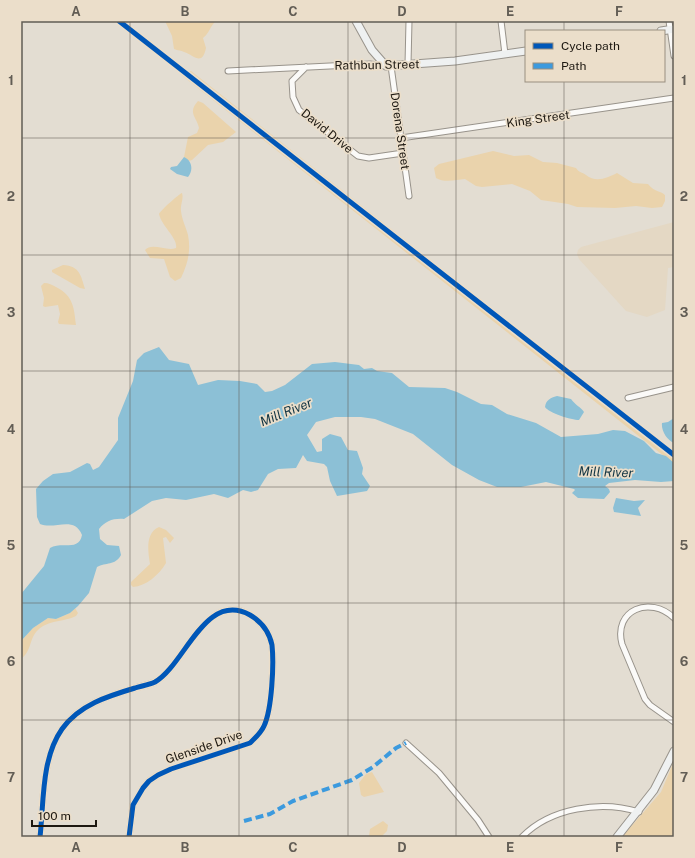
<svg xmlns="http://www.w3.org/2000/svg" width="695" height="858" font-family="'Public Sans',sans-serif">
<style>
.built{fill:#e4d8c4}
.green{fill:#ead3ac}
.water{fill:#8cc0d6}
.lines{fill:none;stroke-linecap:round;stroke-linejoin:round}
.street-casing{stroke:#98938b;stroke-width:7}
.secondary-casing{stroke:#98938b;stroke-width:9}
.street{stroke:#fbfaf8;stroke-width:5}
.secondary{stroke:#eff1f1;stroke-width:7}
.quiet{stroke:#3c9ade;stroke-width:4;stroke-dasharray:8 4;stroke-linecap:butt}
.cycleway-casing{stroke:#ebdeca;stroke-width:8}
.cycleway{stroke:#0057b8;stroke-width:5}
.grid{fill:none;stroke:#625d55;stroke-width:1;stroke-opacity:0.55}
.labels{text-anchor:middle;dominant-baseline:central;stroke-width:3.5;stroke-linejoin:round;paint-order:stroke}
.street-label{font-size:12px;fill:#1d1811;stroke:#ebdeca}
.water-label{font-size:13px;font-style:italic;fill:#103443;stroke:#ebdeca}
.neatline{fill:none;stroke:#625d55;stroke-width:1.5}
.grid-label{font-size:13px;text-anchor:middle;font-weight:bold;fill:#625d55}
</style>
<rect width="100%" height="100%" fill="#e3ddd2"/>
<path class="built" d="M674,222V267L668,268L665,310L647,317L626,311L579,259L577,254L578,250L581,247Z"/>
<path class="green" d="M165,21H216C210,26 209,34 203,38L206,48C202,67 194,55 184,52C181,50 178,51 174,49L172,36Z
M191,71L674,452V464L180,74Z
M198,101L203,103L236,132L223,142L208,145L192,160L189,161L184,157L188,137L197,133L199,128C197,117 187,113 198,101Z
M493,151L514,156L529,155L543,162L557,163L576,168C579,173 582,172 586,175C596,183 607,178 617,173L633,183L648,184C655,193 660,190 665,195V201L662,207L652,208L636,206L615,208L577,207L568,204L541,200L530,191L512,184L482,187L476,186L465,179C456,180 444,183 436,178L434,168L439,164Z
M182,193C184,199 180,205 181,211C182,220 186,227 188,235C191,251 188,263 181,278L175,281L170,277L164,259L150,258L145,250C152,242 167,252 176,248C178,238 162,227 159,214C161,210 179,194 182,193Z
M63,265C80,266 81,276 85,289L80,288L52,272V270Z
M44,283C49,283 52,285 56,287C74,296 74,309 76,325L59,324L58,322L60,314L58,305L45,307L43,306L44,298L41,286Z
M159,527L166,530L174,538L170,543L166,537L163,538L166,563C159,575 146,586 133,587L131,585V582L150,564C148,552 145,533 159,527Z
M75,608L78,613L76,616C64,622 48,620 38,630C29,638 32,651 21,659V641L33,628L48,618L56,619L70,613Z
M674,761V837H622L661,792Z
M372,772L384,792L364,797L361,795L359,783L366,774Z
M383,821L388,825L387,831L381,837H369L370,829Z"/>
<path class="water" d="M184,157C193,161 193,171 188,177L177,174L170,169L171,167L177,166Z
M159,347L169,360L189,364L198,385L218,380L240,381L257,384L265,392L272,391L285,385L312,364L335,362L359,365L364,369L372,368L377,371L392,373L409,387L445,388L457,392L481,404L492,405L507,414L536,423L561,437L598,434L613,430L625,431L644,441L656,453L666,456L674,463V481L661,482L635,480L609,483L605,486L609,489L610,492L604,499L578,498L572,493L575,490L574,489L546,482L521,487H497L479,480L452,465L413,434L375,419L361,417H335L316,422L307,435L317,452L322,451V439L330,434L341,437L348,450L357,451L363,468L362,474L370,486L367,491L337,496L330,481L327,467L324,464L307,461L303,455L296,468L278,469L268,474L258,490L251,492L243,490L228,498L214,494L186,500L166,498L152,501L124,519C114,518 105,521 99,529L100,539L107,545L119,546L121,555C115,566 106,562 97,567L89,593L78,606L70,613L56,619L48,618L33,628L21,641V594L44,566L50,548C61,541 79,552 82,535C74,515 55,530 40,524L37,517L36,489L43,481L53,474L70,472L87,463L90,464L93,470L99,467L118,440V418L133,381L137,360L144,353Z
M557,396L571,399C575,405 581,407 584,412L579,420C571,420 549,413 545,407C546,400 550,398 557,396Z
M674,418V443C667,440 661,431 662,423L668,422Z
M616,498L634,501L645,500L638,508L641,516L614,512L613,508Z"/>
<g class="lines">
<defs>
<path id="street" d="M501,21L505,54
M669,21L674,56
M408,64L409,21
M391,66L409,196
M306,67L292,81L293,97L299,110L358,156L369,158L403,153
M228,71L370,64L386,66
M401,138L674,98
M628,398L674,387
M674,618C650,595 613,610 622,644L645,699L650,705L674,722
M406,743L439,773L478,820L489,837
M40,837C44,802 41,759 62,729C79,705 108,696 135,688C141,686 149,685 155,682C185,665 205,590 250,615C262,622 269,631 272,645C274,664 272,709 264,726C261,733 255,738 250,743L171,769L158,775L149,781L143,788L133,805L129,837
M522,837C550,808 601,800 639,812"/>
<path id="secondary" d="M356,21L372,50L386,66L455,61L526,51
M661,31L674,29
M617,837L654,790L674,751"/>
</defs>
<use href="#street" class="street-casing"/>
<use href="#secondary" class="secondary-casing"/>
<use href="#street" class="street"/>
<use href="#secondary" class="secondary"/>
<path class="quiet" d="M244,821L270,814L293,801L352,780L373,767L396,748L406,743"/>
<defs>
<path id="cycleway" d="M119,21L674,455
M40,837C44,802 41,759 62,729C79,705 108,696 135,688C141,686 149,685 155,682C185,665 205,590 250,615C262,622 269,631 272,645C274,664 272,709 264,726C261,733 255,738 250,743L171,769L158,775L149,781L143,788L133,805L129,837"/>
</defs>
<use href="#cycleway" class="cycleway-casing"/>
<use href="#cycleway" class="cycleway"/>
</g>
<path class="grid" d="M130,21V837M239,21V837M348,21V837M456,21V837M564,21V31M564,81V837M21,138H674M21,255H674M21,371H674M21,487H674M21,603H674M21,720H674"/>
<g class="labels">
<g class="street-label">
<text transform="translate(377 65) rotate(-1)">Rathbun Street</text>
<text transform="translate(538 119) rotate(-8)">King Street</text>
<text transform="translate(327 131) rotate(39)">David Drive</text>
<text transform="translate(400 131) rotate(82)">Dorena Street</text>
<text transform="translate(204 747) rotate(-19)">Glenside Drive</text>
</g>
<g class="water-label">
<text transform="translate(286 412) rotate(-22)">Mill River</text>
<text transform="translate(606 472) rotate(2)">Mill River</text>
</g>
</g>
<rect width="695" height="858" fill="none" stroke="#ebdeca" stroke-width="44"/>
<rect x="525" y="30" width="140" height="52" fill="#ebdeca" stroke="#998f80"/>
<rect x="533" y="43" width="20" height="6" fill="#0057b8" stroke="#998f80"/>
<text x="561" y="50" font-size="12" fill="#1d1811">Cycle path</text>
<rect x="533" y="63" width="20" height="6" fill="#3c9ade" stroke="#998f80"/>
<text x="561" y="70" font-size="12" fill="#1d1811">Path</text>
<path d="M32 820v6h64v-6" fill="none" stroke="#1d1811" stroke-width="2"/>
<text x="38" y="820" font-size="12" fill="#1d1811" stroke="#ebdeca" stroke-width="3" paint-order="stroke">100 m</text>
<rect x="22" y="22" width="651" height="814" class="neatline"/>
<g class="grid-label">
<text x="76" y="16">A</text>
<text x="185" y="16">B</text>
<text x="293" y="16">C</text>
<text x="402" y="16">D</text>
<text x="510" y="16">E</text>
<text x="619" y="16">F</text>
<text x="11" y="85">1</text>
<text x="684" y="85">1</text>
<text x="11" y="201">2</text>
<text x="684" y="201">2</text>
<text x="11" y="317">3</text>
<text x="684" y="317">3</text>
<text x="11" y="434">4</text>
<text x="684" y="434">4</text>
<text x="11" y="550">5</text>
<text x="684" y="550">5</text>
<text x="11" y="666">6</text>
<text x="684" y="666">6</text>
<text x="11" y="782">7</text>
<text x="684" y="782">7</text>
<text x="76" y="852">A</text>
<text x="185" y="852">B</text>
<text x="293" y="852">C</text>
<text x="402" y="852">D</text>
<text x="510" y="852">E</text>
<text x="619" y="852">F</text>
</g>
</svg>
